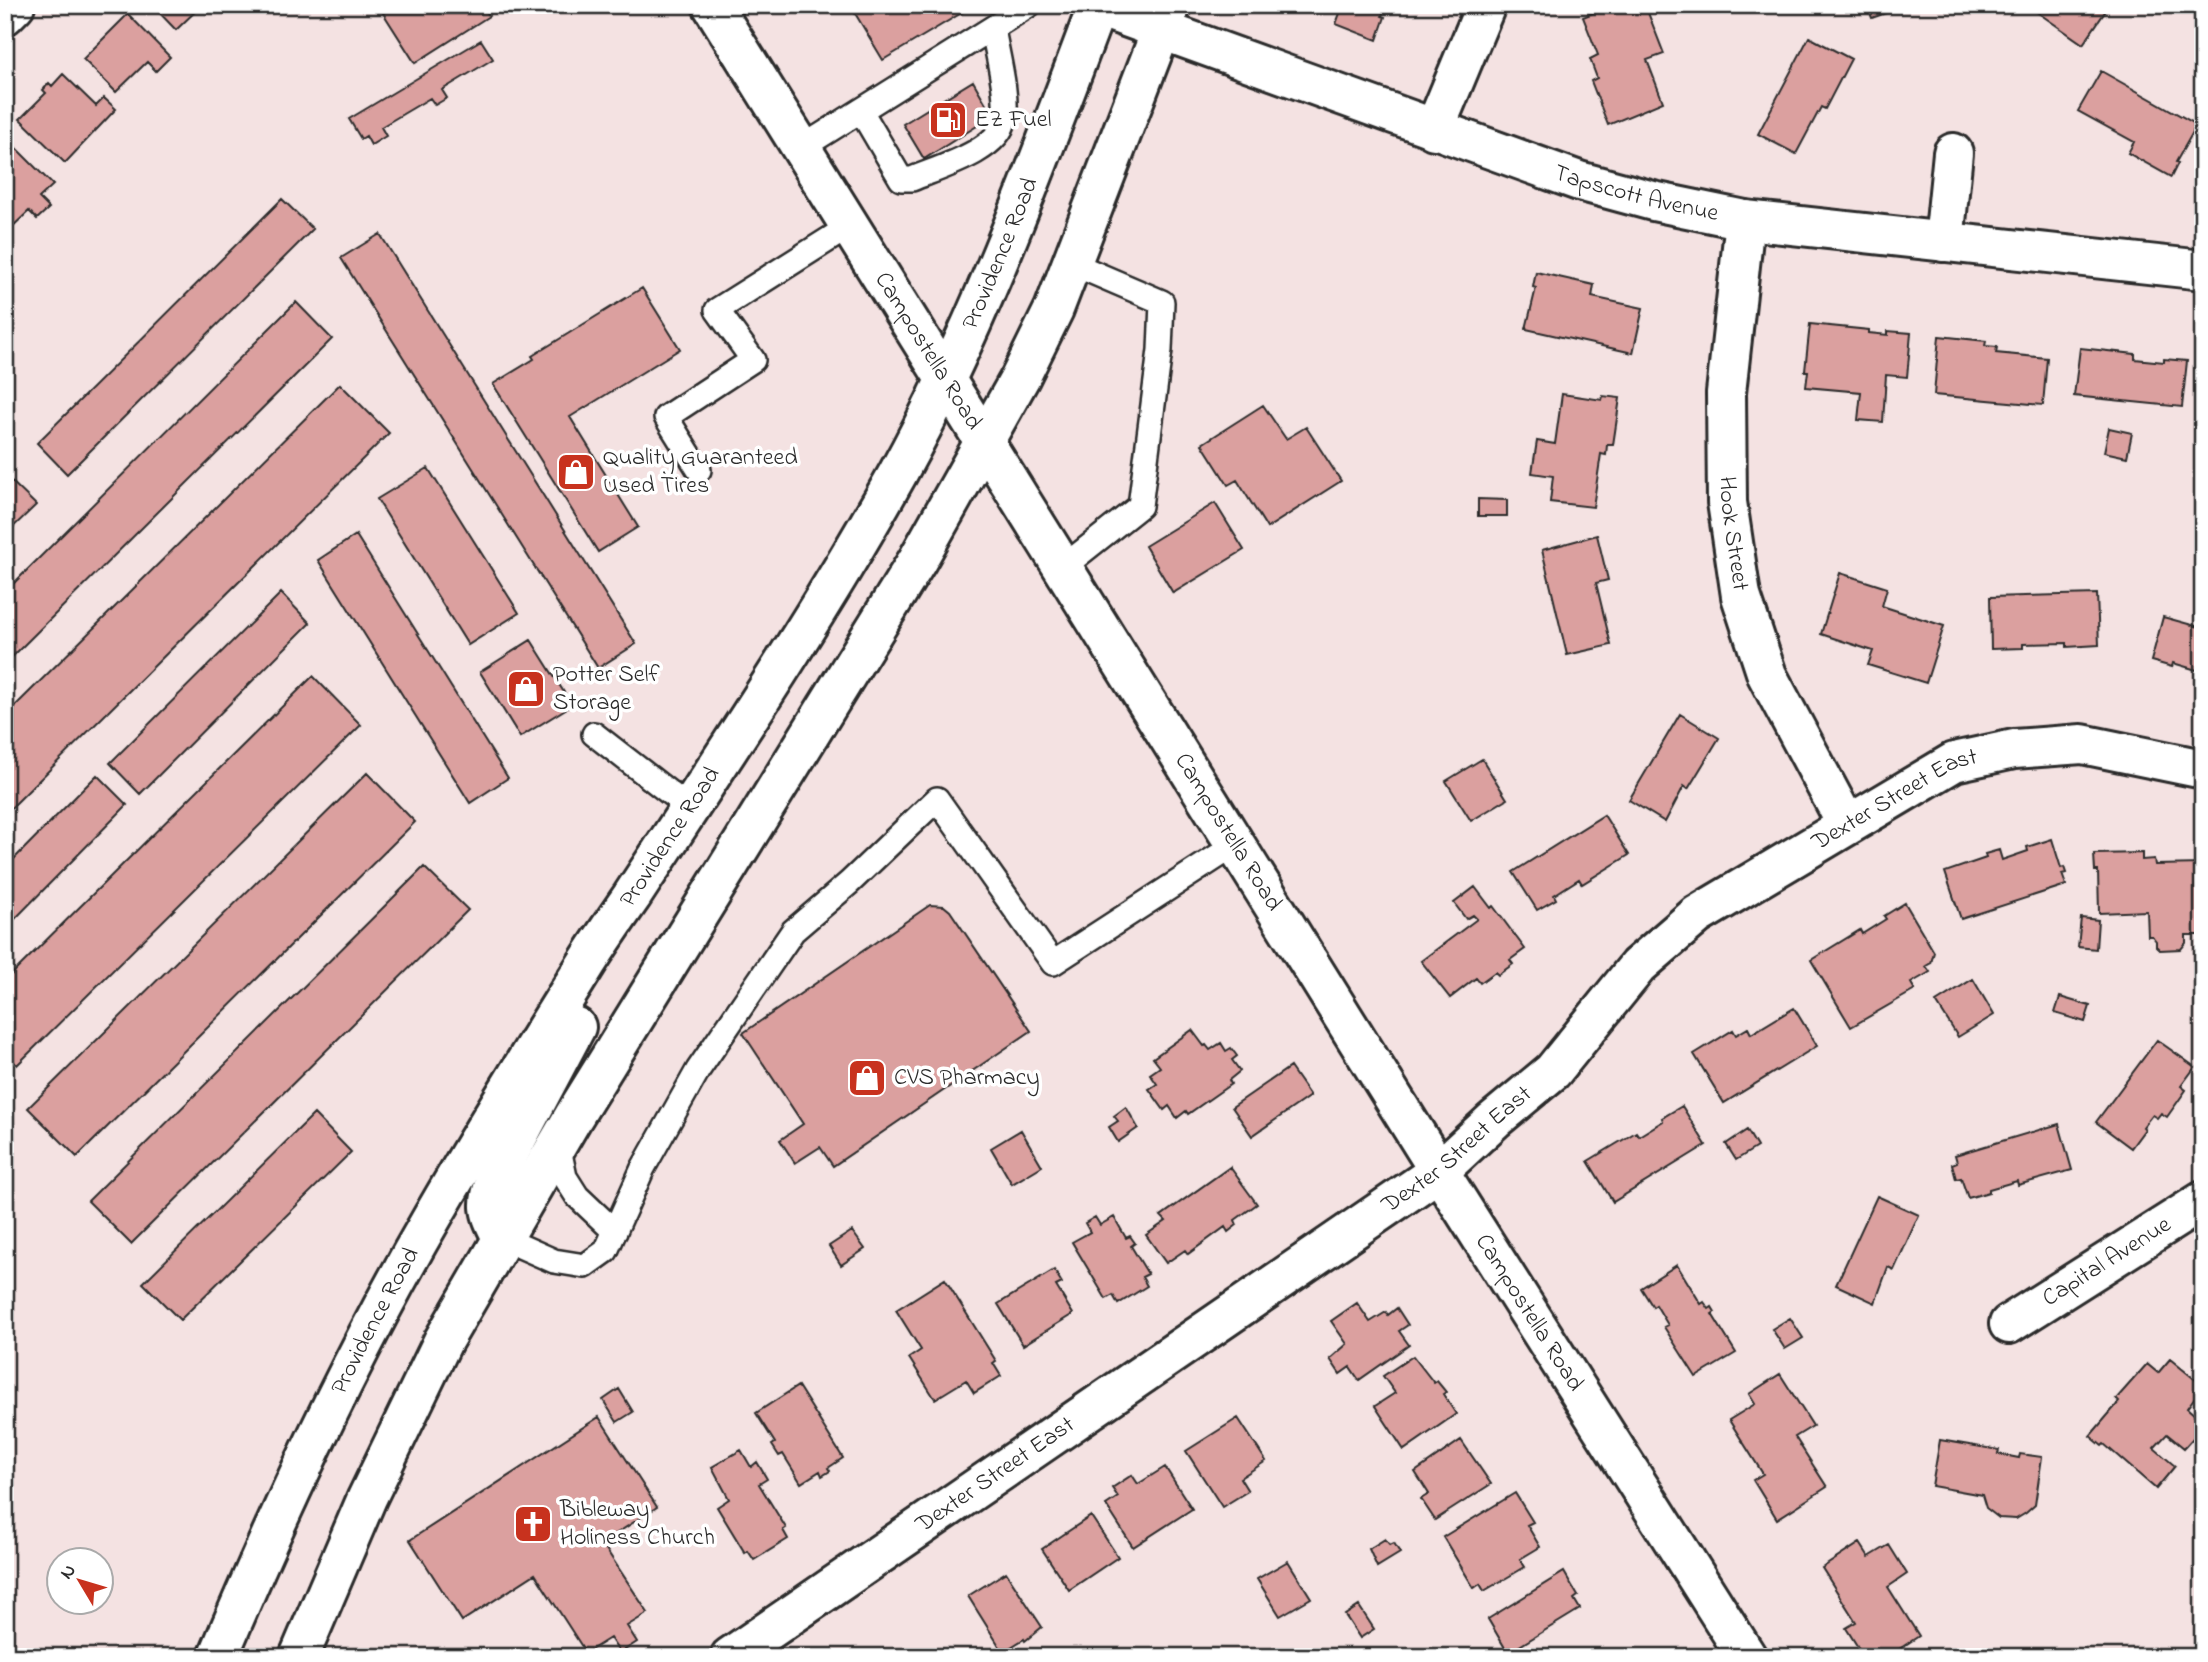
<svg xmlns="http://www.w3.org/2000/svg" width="2208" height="1662" font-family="'Indie Flower',sans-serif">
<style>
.building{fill:#dba09f;stroke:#2b2b2b;stroke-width:2}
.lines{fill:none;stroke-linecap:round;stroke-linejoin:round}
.service-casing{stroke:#2b2b2b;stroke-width:28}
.minor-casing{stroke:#2b2b2b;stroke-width:44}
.secondary-casing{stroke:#2b2b2b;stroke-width:44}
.service{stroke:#fff;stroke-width:23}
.minor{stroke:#fff;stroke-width:38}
.secondary{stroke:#fff;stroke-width:38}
.labels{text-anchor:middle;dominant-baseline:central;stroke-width:7;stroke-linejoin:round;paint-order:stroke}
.poi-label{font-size:24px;fill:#2b2b2b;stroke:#fff;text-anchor:start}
.street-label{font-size:24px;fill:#2b2b2b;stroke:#fff}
</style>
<rect width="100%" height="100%" fill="#f4e2e2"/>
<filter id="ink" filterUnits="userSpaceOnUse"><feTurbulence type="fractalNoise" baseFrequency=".0143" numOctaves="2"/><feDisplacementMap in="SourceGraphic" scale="14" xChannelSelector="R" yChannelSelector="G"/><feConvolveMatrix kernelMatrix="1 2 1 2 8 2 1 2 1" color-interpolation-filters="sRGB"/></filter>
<g filter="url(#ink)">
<path class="building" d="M152,5H202L176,30Z
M378,5H483L489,16L415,63Z
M850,5H972L973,6L883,60Z
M1343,5H1386L1382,16L1385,17L1377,40L1336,24Z
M1612,5H1645L1664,54L1647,60L1663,102L1608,125L1591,81L1597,78L1590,59L1598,55L1583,17Z
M1867,5H1895L1893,6L1894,10L1872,18Z
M2036,6L2108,5L2109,6L2083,44L2034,10Z
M128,14L170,57L156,71L147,62L116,92L83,59Z
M1809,37L1851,59L1825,109L1821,107L1796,154L1758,134Z
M481,40L493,59L442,90L447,98L435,105L430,98L381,127L386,136L371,145L366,136L361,139L349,119Z
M2101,71L2197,125L2176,162L2178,163L2171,177L2128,153L2134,142L2078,111Z
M63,74L96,106L104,98L116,109L65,163L20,119L46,93L43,90L49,83L52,86Z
M973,81L993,116L924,159L903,124Z
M5,137L53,185L39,198L49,208L37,219L29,211L10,229L5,224Z
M282,199L313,229L67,474L37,443Z
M380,234L636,644L598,668L341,258Z
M1536,272L1594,285L1592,297L1643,308L1633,353L1526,329L1536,288L1533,287Z
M642,288L680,349L570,417L638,527L598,552L493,384L534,359L532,356Z
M296,302L332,339L5,664V592Z
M1810,324L1869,330V333L1888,335V331L1911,333L1907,377L1886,375L1883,422L1858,420L1861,392L1806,387L1808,371H1805Z
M1939,336L1986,341L1985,346L1997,347L1996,353L2047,358L2043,405L1934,395Z
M2080,348L2135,354V359L2164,362V359L2187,361L2182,407L2074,396Z
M340,384L389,433L5,814V716Z
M1562,394L1602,400L1603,396L1620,398L1613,445H1607L1606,455L1601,454L1593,507L1550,502L1553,476L1532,473L1537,441L1555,444Z
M1263,405L1286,439L1306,427L1341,481L1267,528L1237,480L1228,485L1202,444Z
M2109,428L2132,433L2127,457L2104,452Z
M428,468L519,613L468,645L377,499Z
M5,475L36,505L5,535Z
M1478,499L1507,500V516H1478Z
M1215,503L1244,550L1173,593L1145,546Z
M356,535L508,778L470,803L318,560Z
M1597,535L1608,580L1596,583L1611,645L1567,655L1542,550Z
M1840,573L1887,588L1882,606L1944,626L1926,683L1868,665L1873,651L1821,634Z
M281,593L310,623L140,794L110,763Z
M2097,594L2099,645L2067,647V643L2023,644V648L1991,649L1990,597Z
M2163,617L2203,628V676L2199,675L2200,671L2173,663L2172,667L2151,661Z
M531,640L572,705L520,737L480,672Z
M313,676L361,725L17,1065L5,1053V981Z
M1680,714L1719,738L1688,789L1684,786L1665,822L1629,800Z
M1482,759L1507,799L1471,821L1446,781Z
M367,773L415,822L77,1157L28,1108Z
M97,775L127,805L5,929V868Z
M1604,815L1629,855L1582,884L1579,879L1554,895L1556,899L1537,910L1513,872Z
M2052,839L2061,868L2064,867L2066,873L2062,874L2066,885L1961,919L1945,872L1986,858L1985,854L1999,850L2002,860L2028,851L2027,847Z
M2142,853V860L2154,859L2155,865L2203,864V935H2186V943L2181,949L2160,950L2156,946V941L2152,936H2148L2147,911L2099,913L2098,871H2095L2094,854Z
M424,867L468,910L131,1244L88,1201Z
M1475,887L1491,908L1493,906L1525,949L1510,960L1513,964L1498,975L1495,972L1480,983L1476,978L1450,998L1421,961L1477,919L1473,915L1466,919L1454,903Z
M1905,903L1934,952L1931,963L1926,966L1930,972L1911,983L1915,990L1851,1027L1811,960L1860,930L1862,934L1886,919L1884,916Z
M930,905L944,906L950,911L1031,1031L833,1166L820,1147L795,1163L780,1140L803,1124L743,1033Z
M2081,918L2098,920L2096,949L2078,947Z
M1973,979L1994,1015L1958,1037L1936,1002Z
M2060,997L2090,1006L2085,1022L2055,1013Z
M1794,1008L1817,1046L1724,1103L1694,1054L1733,1030L1736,1035L1748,1028L1751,1034Z
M1192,1030L1204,1046L1206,1045L1210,1050L1221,1043L1226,1051L1231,1048L1237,1056L1232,1060L1240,1071L1229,1080L1231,1084L1188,1114L1186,1111L1177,1118L1169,1106L1164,1110L1149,1089L1157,1084L1150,1074L1160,1067L1153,1058Z
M2157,1040L2195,1067L2181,1086L2186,1090L2167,1117L2161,1113L2157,1118L2152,1115L2143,1127L2145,1129L2131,1148L2096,1122Z
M1290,1067L1310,1096L1252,1136L1232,1107Z
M1682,1106L1706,1145L1613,1202L1588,1161L1636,1132L1639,1136L1663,1121L1662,1118Z
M1126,1107L1138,1128L1118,1142L1109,1127L1118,1121L1114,1116Z
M314,1114L351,1152L180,1320L143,1283Z
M2059,1124L2072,1170L2018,1185L2017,1181L1989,1189V1192L1968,1198L1961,1178L1956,1179L1952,1164L1957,1162L1955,1155Z
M1021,1130L1042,1166L1012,1184L991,1148Z
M1747,1130L1757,1147L1736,1160L1726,1144Z
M1230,1167L1257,1204L1235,1220L1237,1225L1228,1232L1225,1227L1188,1254L1185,1250L1166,1263L1146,1235L1166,1221L1161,1216Z
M1877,1196L1919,1215L1894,1270L1888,1267L1875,1303L1836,1285Z
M1095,1217L1100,1225L1114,1217L1126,1238L1130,1236L1135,1243L1131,1246L1148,1274L1142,1277L1147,1286L1118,1304L1113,1295L1106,1299L1072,1242L1090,1232L1085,1223Z
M852,1231L865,1249L841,1265L829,1246Z
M1677,1265L1701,1304L1704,1302L1709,1309L1712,1307L1715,1312L1712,1314L1736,1353L1696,1377L1664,1327L1668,1325L1656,1305L1653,1307L1641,1288Z
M1054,1270L1062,1283L1056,1286L1073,1314L1023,1345L998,1304Z
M945,1279L996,1361L993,1363L1001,1376L974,1393L966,1380L935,1399L909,1358L921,1350L896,1310Z
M1357,1303L1370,1322L1386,1312L1388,1315L1397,1308L1408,1325L1399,1331L1409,1345L1359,1380L1350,1367L1340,1374L1330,1359L1347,1344L1331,1321Z
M2203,1305V1320L2196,1309Z
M1790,1318L1803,1338L1785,1349L1772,1329Z
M1413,1356L1434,1383L1437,1381L1446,1392L1443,1394L1456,1414L1404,1450L1375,1406L1395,1393L1383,1376Z
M2170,1359L2203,1386L2187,1408L2203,1422V1427L2184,1448L2167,1434L2154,1448L2175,1466L2156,1489L2104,1444L2102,1446L2090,1436L2119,1402L2116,1399L2147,1364L2158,1373Z
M1780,1374L1813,1426L1795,1437L1827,1487L1777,1519L1753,1480L1763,1474L1729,1420L1755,1404L1749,1394Z
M798,1386L843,1458L828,1468L830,1471L822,1476L820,1471L801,1483L783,1454L779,1456L772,1445L775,1443L756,1413Z
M619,1389L633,1412L617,1422L603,1400Z
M599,1417L657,1507L602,1543L648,1613L627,1626L637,1642L620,1653L610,1638L586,1653L535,1574L462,1621L410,1540Z
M1238,1418L1266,1461L1240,1478L1248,1491L1222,1507L1186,1451Z
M1461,1440L1491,1484L1435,1520L1421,1499L1429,1494L1415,1472Z
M1940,1440L1999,1450L1998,1454L2019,1458L2020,1454L2042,1457L2035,1505L2026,1513L2016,1519L1999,1518L1986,1508L1982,1495L1932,1486Z
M741,1450L751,1467L757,1462L767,1479L759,1484L786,1528L783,1530L788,1539L754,1560L748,1551L745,1553L717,1507L729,1499L712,1467Z
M1165,1467L1192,1509L1133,1547L1106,1505L1118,1497L1112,1488L1132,1475L1138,1484Z
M1515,1493L1533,1522L1527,1525L1540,1547L1520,1559L1525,1567L1484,1591L1480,1584L1474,1588L1443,1537Z
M1091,1516L1118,1557L1069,1590L1042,1549Z
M1385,1539L1390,1545L1394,1543L1400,1553L1377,1567L1369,1549Z
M1860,1543L1869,1557L1889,1545L1907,1574L1888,1587L1919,1636L1887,1657H1864L1846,1628L1856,1622L1822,1568Z
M1288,1561L1311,1598L1280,1616L1257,1579Z
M1006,1572L1042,1627L1025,1641L1024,1639L1003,1652L968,1596Z
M1564,1572L1578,1596L1574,1599L1580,1609L1508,1653L1488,1619Z
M1359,1606L1374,1629L1360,1638L1345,1615Z
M1287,1650L1291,1657H1276Z"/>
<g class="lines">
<defs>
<path id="service" d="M861,111L901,179H912C938,168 999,151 1004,120C1009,98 997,53 993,29
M801,148L1029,5
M699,470L666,417L753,360L717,310L850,226
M1062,568L1140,506L1160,350L1162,302L1071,263
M594,734L689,808
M558,1144L565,1177L577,1196L615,1232
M502,1238L554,1261L585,1266L606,1251L643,1168L698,1070L793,931L849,883L937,799L1053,963L1235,845"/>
<g id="minor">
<path id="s1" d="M1098,7L1579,181L1653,201L1745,220L2203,270"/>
<path d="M5,15L15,5"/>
<path d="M1434,130L1486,5"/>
<path id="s2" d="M1745,220L1726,393L1727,502L1741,596L1767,675L1847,825"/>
<path d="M1944,242L1953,153"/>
<path id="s3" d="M2009,1324L2203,1201"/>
<path id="s4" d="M730,1657L1439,1171L1494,1120L1553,1071L1638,966L1697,915L1954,762L2014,749L2082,744L2203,769"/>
</g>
<g id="secondary">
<path id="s5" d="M712,5L1439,1171L1747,1657"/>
<path d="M502,1238C488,1210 486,1207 497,1176L576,1027"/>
<path id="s6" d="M218,1657C281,1507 351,1357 433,1216C482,1132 533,1049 585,966C600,942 616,919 632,896C723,757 817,618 898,473C980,324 1038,163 1098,5"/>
<path d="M299,1657L367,1498L443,1341L574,1116L917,561L1020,378L1054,309L1171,5"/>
</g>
</defs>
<use href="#service" class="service-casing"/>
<use href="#minor" class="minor-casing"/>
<use href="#secondary" class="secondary-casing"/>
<use href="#service" class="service"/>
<use href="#minor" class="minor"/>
<use href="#secondary" class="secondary"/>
</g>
</g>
<defs>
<symbol id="fuel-square" viewBox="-11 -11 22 22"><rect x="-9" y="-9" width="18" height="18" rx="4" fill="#c8321e" stroke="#fff"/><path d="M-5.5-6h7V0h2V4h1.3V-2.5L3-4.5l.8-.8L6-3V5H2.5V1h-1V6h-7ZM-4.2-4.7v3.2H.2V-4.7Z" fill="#fff"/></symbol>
<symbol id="shop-square" viewBox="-11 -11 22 22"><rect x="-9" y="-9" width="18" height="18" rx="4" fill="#c8321e" stroke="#fff"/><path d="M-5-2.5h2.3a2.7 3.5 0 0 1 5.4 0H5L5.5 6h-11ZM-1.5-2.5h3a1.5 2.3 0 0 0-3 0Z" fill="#fff"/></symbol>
<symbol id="church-square" viewBox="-11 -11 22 22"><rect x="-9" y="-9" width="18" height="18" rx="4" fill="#c8321e" stroke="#fff"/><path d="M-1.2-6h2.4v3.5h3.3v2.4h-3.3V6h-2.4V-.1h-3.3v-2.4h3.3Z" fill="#fff"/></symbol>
</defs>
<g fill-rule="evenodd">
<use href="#fuel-square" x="926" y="98" width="44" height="44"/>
<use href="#shop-square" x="554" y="450" width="44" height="44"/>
<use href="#shop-square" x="504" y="667" width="44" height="44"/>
<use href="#shop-square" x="845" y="1056" width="44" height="44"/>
<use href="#church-square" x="511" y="1502" width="44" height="44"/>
</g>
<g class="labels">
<g class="poi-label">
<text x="975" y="120">EZ Fuel</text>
<text x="603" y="458">Quality Guaranteed<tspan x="603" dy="28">Used Tires</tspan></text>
<text x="553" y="675">Potter Self<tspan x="553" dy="28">Storage</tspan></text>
<text x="894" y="1078">CVS Pharmacy</text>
<text x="560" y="1510">Bibleway<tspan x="560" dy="28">Holiness Church</tspan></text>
</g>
<g class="street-label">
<text stroke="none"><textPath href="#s1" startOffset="570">Tapscott Avenue</textPath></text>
<text stroke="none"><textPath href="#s6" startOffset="1610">Providence Road</textPath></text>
<text stroke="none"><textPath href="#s5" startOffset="408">Campostella Road</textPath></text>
<text stroke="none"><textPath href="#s2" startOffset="315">Hook Street</textPath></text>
<text stroke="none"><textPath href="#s4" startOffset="1454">Dexter Street East</textPath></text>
<text stroke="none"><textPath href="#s5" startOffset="975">Campostella Road</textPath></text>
<text stroke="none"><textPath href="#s6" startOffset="938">Providence Road</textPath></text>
<text stroke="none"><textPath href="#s4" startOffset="887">Dexter Street East</textPath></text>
<text stroke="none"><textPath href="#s3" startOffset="116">Capital Avenue</textPath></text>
<text stroke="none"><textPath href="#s5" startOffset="1542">Campostella Road</textPath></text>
<text stroke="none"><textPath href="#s6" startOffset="371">Providence Road</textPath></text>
<text stroke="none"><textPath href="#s4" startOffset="322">Dexter Street East</textPath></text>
</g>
</g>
<rect width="2208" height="1662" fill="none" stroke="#fff" stroke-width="28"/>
<rect x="14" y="14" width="2180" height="1634" fill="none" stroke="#2b2b2b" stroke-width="2.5" filter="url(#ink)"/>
<g transform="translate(80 1581) rotate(308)"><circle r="33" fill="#ffffff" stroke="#aaaaaa" stroke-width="2"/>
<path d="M0-5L12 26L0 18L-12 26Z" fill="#c8321e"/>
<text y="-10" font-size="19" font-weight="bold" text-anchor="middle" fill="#2b2b2b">N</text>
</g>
</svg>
